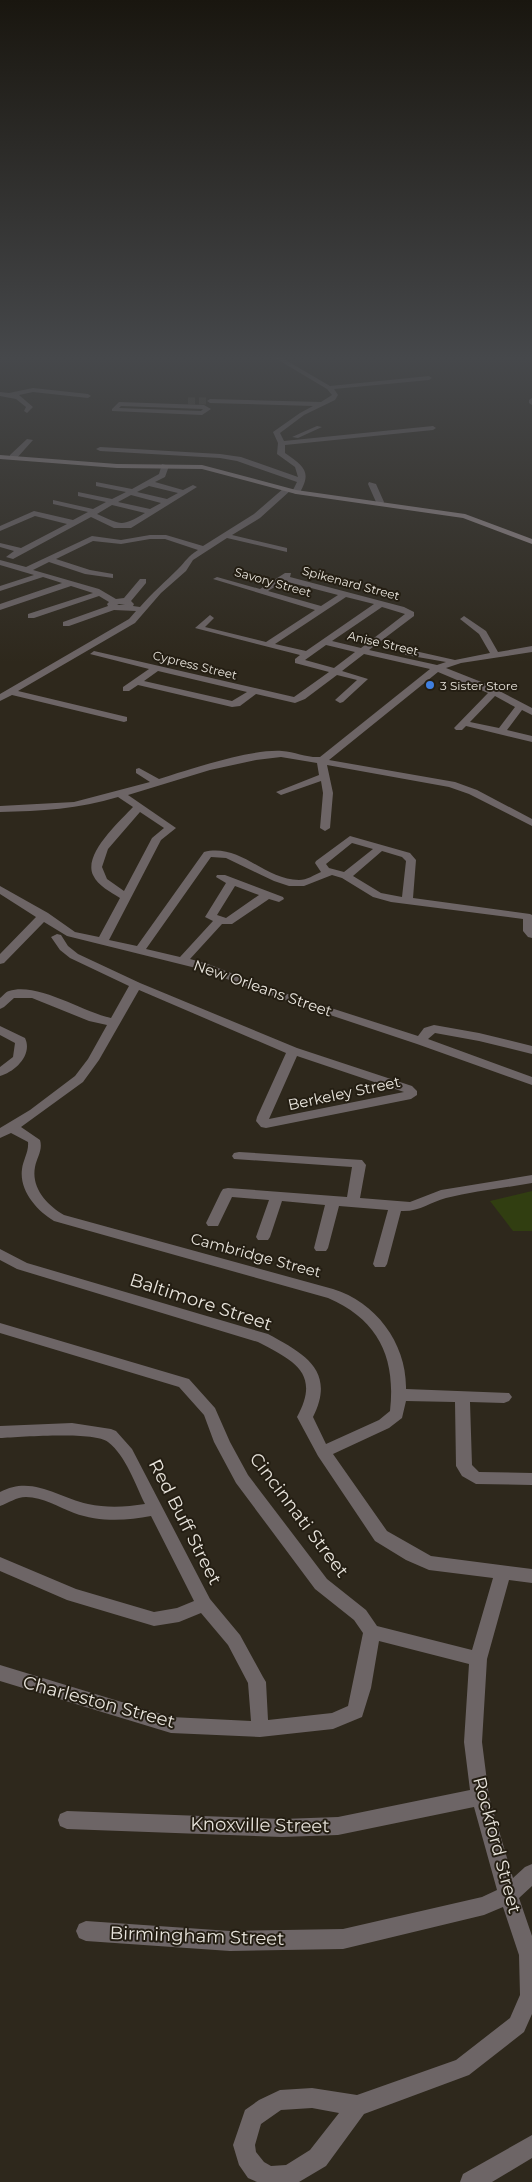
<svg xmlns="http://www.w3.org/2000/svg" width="532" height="2182" font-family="Montserrat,sans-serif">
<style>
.green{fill:#313e11}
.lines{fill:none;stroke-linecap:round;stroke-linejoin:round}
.street-tunnel{stroke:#4a4439;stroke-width:7;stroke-dasharray:7 4;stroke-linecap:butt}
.street{fill:#6d6566;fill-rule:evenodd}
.secondary{fill:#938788;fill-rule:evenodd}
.shop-dot{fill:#3f7fe0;stroke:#241e13;stroke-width:2}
.labels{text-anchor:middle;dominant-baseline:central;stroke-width:4;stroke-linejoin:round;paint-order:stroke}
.far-street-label{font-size:12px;fill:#e8e4dc;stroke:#241e13}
.far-poi-label{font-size:12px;fill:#e8e4dc;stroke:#241e13;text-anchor:start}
.street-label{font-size:15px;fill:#e8e4dc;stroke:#241e13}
.near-street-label{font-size:18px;fill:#e8e4dc;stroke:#241e13}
</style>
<rect width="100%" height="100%" fill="#2e281c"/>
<path class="green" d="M532,1191V1231H513L490,1201Z"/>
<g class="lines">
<path class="street-tunnel" d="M188,401H210"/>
<path class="street" d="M275,358H282L330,386L429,376L432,378L429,380L334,389L338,395L335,400L304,415L280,433L284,441L433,426L436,428L433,430L285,445V453C305,467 312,472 299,494H296L292,492L297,482L237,461L220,458L100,451L96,449L100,447L220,454L241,457L298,477L295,467L277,454L278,443L273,432L300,413L313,406L210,403L207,401L210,399L321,402L332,395L327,389Z
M33,388L88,394L91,396L88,398L33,392L19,395L33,407L27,413L24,411L26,407L16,399L0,396V392L9,393Z
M532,398V405L529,403V400Z
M119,402L204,405L211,409L202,415L112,411V409ZM121,406L203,409L201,411L119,408Z
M317,426L322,427L298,438L292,437Z
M27,439L33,440L16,459H10V455Z
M162,464L169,466L165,477L155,482L183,490L193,485L197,487L131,528H114L91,517L13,559L6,557L14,551L0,547V543L21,548L67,524L35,516L0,531V526L34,511L73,520L88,512L53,504V500L93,509L106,502L78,496V492L112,499L126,492L96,486V482L132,489L159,474ZM149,486L178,493L167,499L137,492ZM131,495L161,503L150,509L118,502ZM112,505L145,513C121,527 122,525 97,514Z
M369,482L376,484L384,502L383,504L376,502L368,484Z
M284,488L291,490L260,518L232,535L287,548V552L227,538L193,560L186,571L161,593L135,623L18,691L127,717V721L124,722L12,695L0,701V694L129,619L136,611L114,610L69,626H63V622L108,606L107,604L109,602L99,596L34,618H28V614L93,593L71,586L0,610V604L62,583L43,577L0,591V586L34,575L0,565V560L26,567L92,536L121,540L150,535H166L203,546L254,514ZM150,539H165L198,550C187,557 186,561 178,569C165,582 152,593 140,607L133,606L134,604L131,601L146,583V579H140L124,598L116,599L99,589L33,570L49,562L85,574L113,578V574L90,570L56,559L93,541L121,544ZM117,604H125L119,605Z
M285,573H291L290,577L404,607L414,612V616L369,650L437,665L446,662L406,655L402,652L406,649L455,660L490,653L479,634L460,619L464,616L486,631L498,652L532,646V652L461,663L446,668L484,683L532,708V715L522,710L507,730L532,736V742L466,726L462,730H456L454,728L488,693L438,672L329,760L455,782L477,790L532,819V826L469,794L449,787L327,765L333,793L330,828L325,831L320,828L323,793L321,781L281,795L276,792L319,775L317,763L281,757L256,760L210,770L128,795L176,828L161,840L109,940L137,946L204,852C240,843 265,880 299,880C307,880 314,875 321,872L315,863L316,861L350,836L410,853L416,860L413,898L530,914L532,915V938L528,937L523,931V919L391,902L373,897L342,878L332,875L304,886H289L274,881L226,858L211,857L146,949L180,957L213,921L205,917L226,883L216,877L217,875H225L283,897L284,899L279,902L269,899L232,924H222L190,959L208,964L275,990L418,1036L424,1028L434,1025L479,1033L532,1046V1054L479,1041L435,1033L428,1039L532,1077V1085L417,1044L267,994L200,969L67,936L44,922L4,963L0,964V954L36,917L0,894V886L48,913L75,932L99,937L120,898C111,892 98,886 93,875C83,854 120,821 133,807L118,797C79,809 41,811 0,812V806L74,802L150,782L136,773V769L139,768L159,779C191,769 249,749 282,751C295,752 308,758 320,757L430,669L364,654L342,671L368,679L343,702L340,703L335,700L357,680L337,675L305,699L295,703L256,694L240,706L232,707L138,685L129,691H123V687L149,669L90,654L94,651L294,697L329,672L295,663V659L300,655L195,628L210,615L214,618L205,627L266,642L315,610L213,579L217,577L260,589ZM284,581L338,595L321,606L268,591ZM346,597L374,604L306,651L275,644ZM382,607L405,614L361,648L332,641ZM326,645L355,652L334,668L305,660ZM158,671L247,692L232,701L144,681ZM495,696L515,707L499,728L470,722ZM140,812L164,828L152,838L124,891L107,879L102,867L108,849ZM352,843L373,849L344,872L329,868L326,864ZM382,851L402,857L406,861L402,897L381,893L353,876ZM235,886L259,895L226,918L217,915Z
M57,934L61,935L68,946L78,954L140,983L297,1048L412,1086L417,1091V1095L411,1099L266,1128L261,1127L256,1121L257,1117L286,1053L139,990L99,1060L83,1082L21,1127L40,1140C43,1150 37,1157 35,1167C31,1188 47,1205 64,1215L333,1289C376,1302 407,1344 406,1389L509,1393L512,1397L509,1401L504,1403L470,1402L472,1465L479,1472L532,1473V1485L476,1484L462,1476L456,1466L455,1402L406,1401L402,1418L389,1428L333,1454L387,1531L431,1556L532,1569V1583L509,1580L487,1659L482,1742L489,1797L513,1878L525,1867L532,1864V1886L519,1898L532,1936V2014L524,2032L469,2075L364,2114L326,2166L299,2182H257L248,2178L239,2165L233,2145L245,2110L259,2100L280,2090L312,2088L357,2095L456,2060L510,2018L520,1995L519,1955L503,1907L484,1915L343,1949L230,1951L86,1941L79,1938L76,1931L79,1924L86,1921L230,1931L343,1929L482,1897L497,1890L474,1807L338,1835L282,1837L67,1829L60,1826L58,1820L60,1814L67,1811L282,1819L338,1817L470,1790L464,1742L469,1664L379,1641L371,1688L362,1717L333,1729L260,1737L171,1733L0,1681V1665L171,1717L251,1721L248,1683L228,1645L201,1613L179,1622L154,1626L67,1600L0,1571V1557L76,1589L154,1612L177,1608L194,1601L151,1516C126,1521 98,1522 74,1513C58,1507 43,1497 26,1497C16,1497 9,1503 0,1506V1492C32,1475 57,1497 88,1504C107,1508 126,1507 145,1504C135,1484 126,1456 108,1442C94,1431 20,1437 0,1438V1426L72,1423L111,1429L116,1431L132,1449L210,1599L240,1635L263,1677L266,1682L268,1720L332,1713L348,1706L363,1633L354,1620L315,1589L236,1483L214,1442L204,1415L179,1387L0,1333V1323L189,1379L215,1408L230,1442L248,1475L327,1579L366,1610L377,1626L472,1650L493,1578L429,1570L406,1560L375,1541L318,1456L297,1417C321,1373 294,1361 258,1342L17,1269L0,1260V1249L27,1263L268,1334C305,1354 336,1371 313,1417L326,1444L379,1420L390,1411C396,1358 379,1320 328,1298L54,1221C37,1211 19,1191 22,1169C23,1160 29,1152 28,1142L11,1133L0,1138V1128L30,1110L75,1076L88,1059L107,1025L89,1021L32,998H14L4,1007L0,1009V998C3,996 5,992 9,991C38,982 82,1012 111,1018L129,986L70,958L60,950L51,937ZM297,1056L404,1092L269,1119ZM312,2108L339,2113L310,2150L286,2165L271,2166L264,2162L256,2152L255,2145L261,2124L281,2110Z
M0,1026L25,1038C33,1055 15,1072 0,1076V1067L13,1057L15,1043L0,1035Z
M239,1152L362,1160L366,1165L360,1198L410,1202L441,1190L532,1175V1183C504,1188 474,1191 446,1198C430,1202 420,1212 401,1211L387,1264L385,1267H375L373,1264L388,1210L339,1206L328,1248L326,1251H316L314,1248L325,1205L282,1201L270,1237L268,1240H258L256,1237L269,1200L232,1197L218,1226H208L206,1223L221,1192L223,1189L228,1188L347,1197L352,1167L234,1159L232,1156L234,1153Z
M532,2135V2158L492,2182H460L463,2174Z"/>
<path class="secondary" d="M0,455L117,464L202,465L296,490L465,514L532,539V544L463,518L296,494L202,469L117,468L0,459Z"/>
</g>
<linearGradient id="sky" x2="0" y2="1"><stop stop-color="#19160f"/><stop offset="0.54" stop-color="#46484b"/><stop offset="1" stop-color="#46484b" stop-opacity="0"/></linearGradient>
<rect width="532" height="663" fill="url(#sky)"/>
<circle class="shop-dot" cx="430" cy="685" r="5"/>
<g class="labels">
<g class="far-street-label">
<text transform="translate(273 582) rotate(16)">Savory Street</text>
<text transform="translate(351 583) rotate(15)">Spikenard Street</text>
<text transform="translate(383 643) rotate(13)">Anise Street</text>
<text transform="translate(195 665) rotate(14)">Cypress Street</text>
</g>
<g class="far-poi-label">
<text x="440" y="685">3 Sister Store</text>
</g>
<g class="street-label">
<text transform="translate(263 988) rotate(19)">New Orleans Street</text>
<text transform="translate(344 1093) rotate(-12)">Berkeley Street</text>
<text transform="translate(256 1255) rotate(15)">Cambridge Street</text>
</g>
<g class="near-street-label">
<text transform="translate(201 1302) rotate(18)">Baltimore Street</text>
<text transform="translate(299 1515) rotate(53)">Cincinnati Street</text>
<text transform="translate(185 1522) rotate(63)">Red Buff Street</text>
<text transform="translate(99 1702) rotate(15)">Charleston Street</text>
<text transform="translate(260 1825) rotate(1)">Knoxville Street</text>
<text transform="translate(497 1845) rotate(75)">Rockford Street</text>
<text transform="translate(197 1936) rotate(2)">Birmingham Street</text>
</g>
</g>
</svg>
